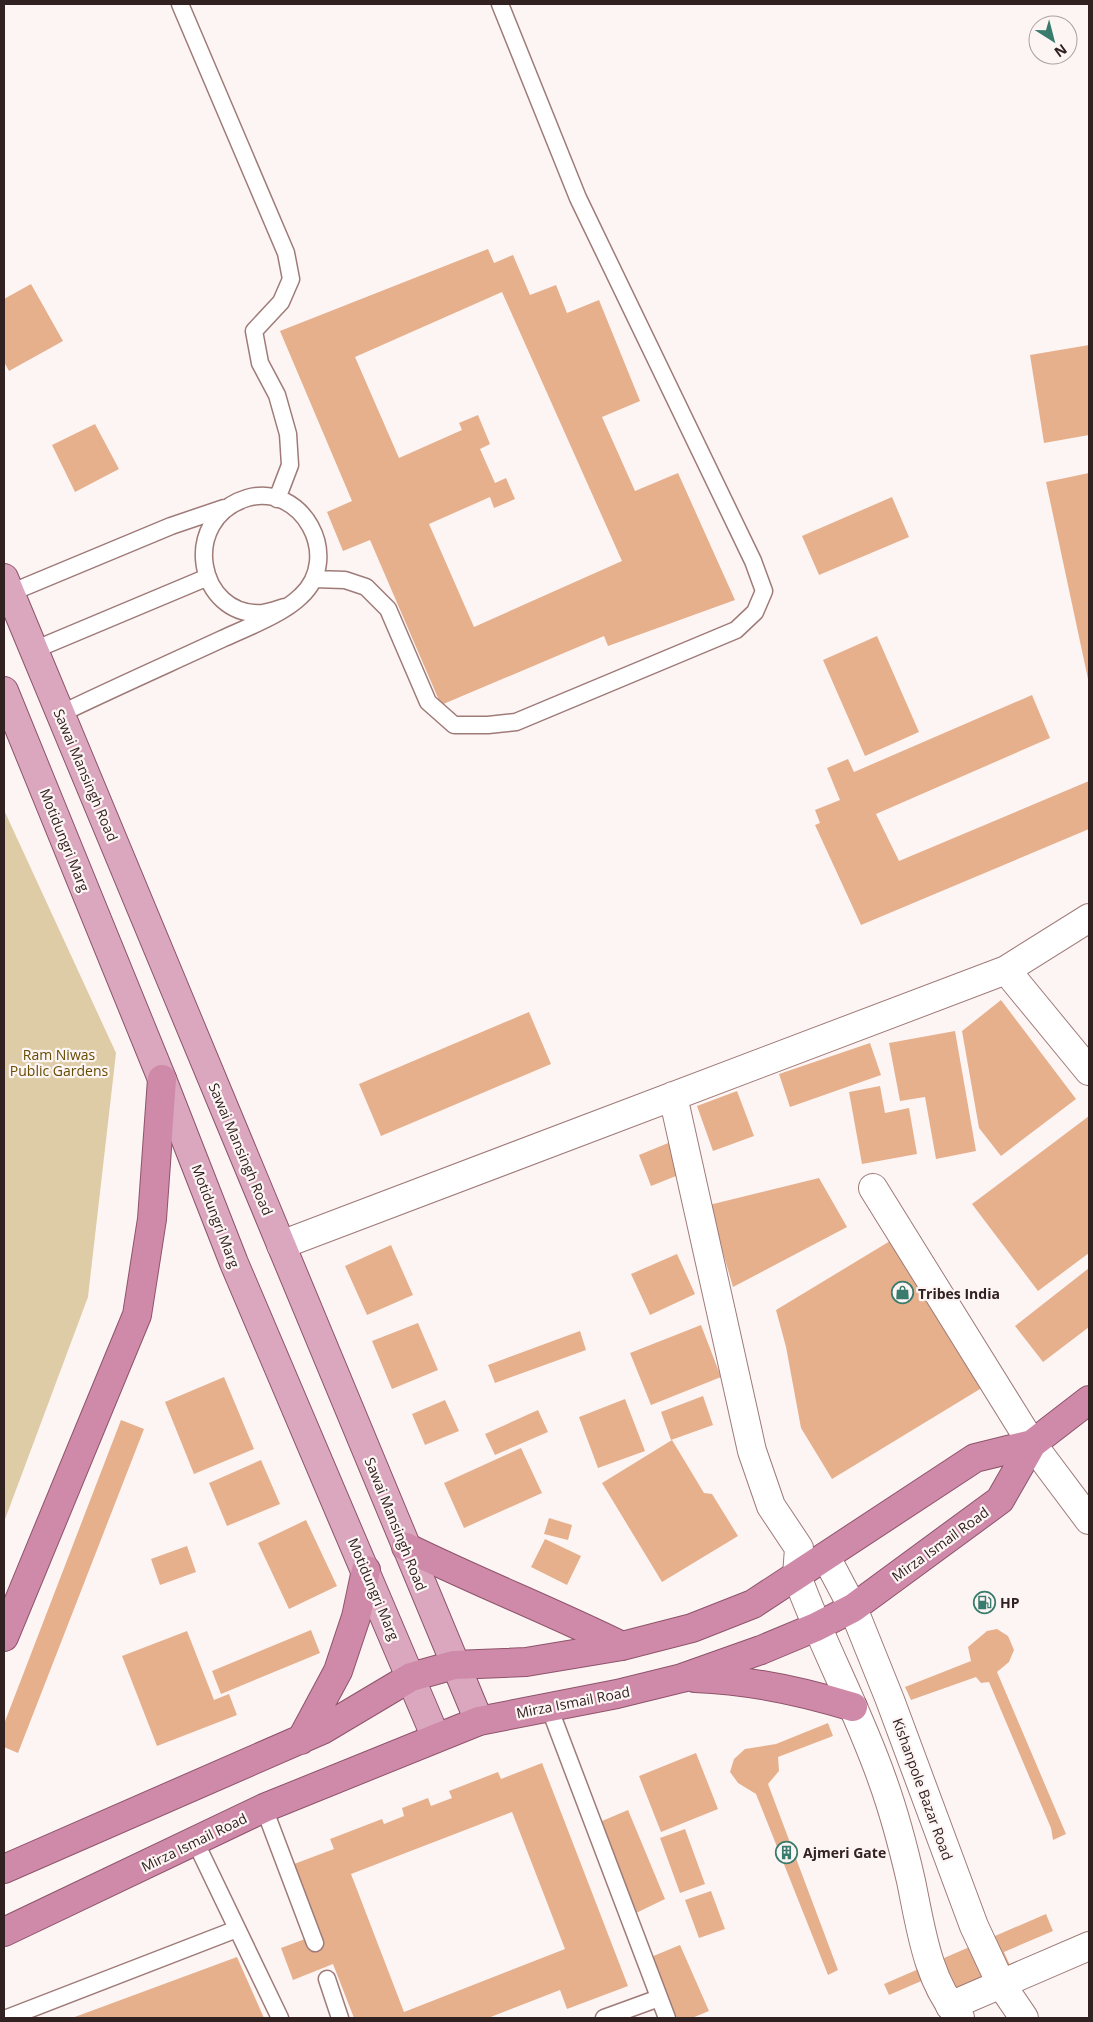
<svg xmlns="http://www.w3.org/2000/svg" width="1093" height="2022" font-family="'Open Sans',sans-serif">
<style>
.green{fill:#decca6}
.building{fill:#e6b08d;fill-rule:evenodd}
.lines{fill:none;stroke-linecap:round;stroke-linejoin:round}
.service-casing{stroke:#9f7b78;stroke-width:19}
.minor-casing{stroke:#9f7b78;stroke-width:30}
.tertiary-casing{stroke:#9f7b78;stroke-width:30}
.primary-casing{stroke:#8f536a;stroke-width:30}
.trunk-casing{stroke:#8f536a;stroke-width:30}
.service{stroke:#fff;stroke-width:16}
.minor{stroke:#fff;stroke-width:28}
.tertiary{stroke:#fff;stroke-width:28}
.primary{stroke:#daa7be;stroke-width:28}
.trunk{stroke:#ce8aa8;stroke-width:28}
.labels{text-anchor:middle;dominant-baseline:central;stroke-width:4.5;stroke-linejoin:round;paint-order:stroke}
.street-label{font-size:14px;fill:#312221;stroke:#fdf5f4}
.park-label{font-size:14px;fill:#654b01;stroke:#fdf5f4}
.poi-label{font-size:14px;font-weight:bold;fill:#312221;stroke:#fdf5f4;text-anchor:start}
</style>
<rect width="100%" height="100%" fill="#fdf5f4"/>
<path class="green" d="M4,810L116,1053L88,1297L4,1522Z"/>
<path class="building" d="M488,249L494,263L513,255L530,295L556,285L567,313L599,300L640,401L602,417L635,491L678,473L735,600L608,646L604,636L441,705L370,540L343,551L327,512L352,501L280,331ZM502,292L622,561L474,627L429,524L490,497L494,508L515,499L506,478L495,483L480,449L490,444L478,415L459,423L462,430L399,458L355,357Z
M31,284L63,341L9,371L4,362V299Z
M1089,345V435L1044,443L1030,355Z
M95,424L119,469L75,492L52,445Z
M1089,473V679H1088L1046,482Z
M892,497L909,537L819,575L802,536Z
M877,636L919,732L865,756L823,660Z
M1032,695L1050,738L876,814L899,861L1089,781V829L861,925L815,825L820,823L815,810L840,800L827,768L848,759L854,772Z
M1001,1000L1076,1099L1001,1156L979,1128L962,1031Z
M529,1012L551,1064L381,1136L359,1084Z
M955,1031L976,1151L936,1159L925,1097L900,1101L889,1043Z
M870,1043L881,1075L790,1107L779,1074Z
M880,1086L885,1113L909,1108L917,1154L862,1164L849,1092Z
M737,1091L754,1136L713,1151L697,1106Z
M1089,1116V1253L1038,1291L972,1204Z
M673,1141L686,1172L651,1186L639,1155Z
M819,1178L847,1227L733,1287L709,1205Z
M895,1238L985,1386L832,1479L801,1428L786,1347L776,1310Z
M391,1245L413,1295L367,1315L345,1266Z
M677,1254L695,1294L650,1315L631,1274Z
M1089,1268V1327L1043,1362L1015,1326Z
M418,1323L438,1370L392,1389L372,1341Z
M701,1325L721,1377L651,1405L630,1353Z
M580,1331L586,1350L495,1383L488,1365Z
M224,1377L254,1449L194,1474L165,1402Z
M703,1396L713,1425L671,1440L661,1412Z
M625,1399L645,1451L598,1468L579,1417Z
M445,1400L459,1431L425,1445L412,1414Z
M538,1410L548,1432L495,1455L485,1434Z
M121,1420L144,1429L18,1753L4,1747V1724Z
M672,1440L704,1493L712,1494L738,1536L662,1582L602,1483Z
M521,1448L542,1493L464,1528L444,1483Z
M261,1460L280,1504L227,1526L209,1483Z
M549,1518L572,1525L568,1540L544,1534Z
M306,1520L337,1586L289,1609L258,1543Z
M545,1539L581,1556L567,1585L531,1567Z
M187,1546L196,1572L160,1585L151,1559Z
M997,1629L1008,1636L1014,1650L1009,1662L997,1672L1066,1834L1053,1840L1051,1828L989,1682L981,1683L976,1677L911,1700L905,1687L971,1661L968,1647L987,1631Z
M311,1630L320,1653L221,1694L212,1671Z
M187,1631L214,1700L229,1694L237,1715L157,1746L122,1656Z
M828,1723L833,1736L778,1757L779,1771L768,1784L838,1970L828,1975L756,1794L738,1783L730,1772L734,1759L745,1749L776,1744Z
M696,1753L718,1809L661,1832L639,1776Z
M542,1763L628,1986L567,2009L560,1990L488,2018H354L333,1964L293,1980L281,1948L321,1933L294,1864L334,1849L330,1839L382,1819L384,1824L404,1816L402,1808L428,1798L431,1806L452,1798L449,1791L498,1772L501,1779ZM512,1812L565,1949L404,2012L351,1874Z
M628,1810L665,1899L634,1914L595,1824Z
M685,1829L705,1884L680,1893L660,1838Z
M711,1891L725,1929L699,1938L685,1900Z
M1046,1914L1053,1931L1004,1952L1013,1972L936,2005L926,1979L889,1995L884,1984Z
M680,1945L709,2011L692,2018H677L651,1957Z
M237,1957L264,2018H72Z"/>
<g class="lines">
<defs>
<path id="service" d="M180,4L286,253L291,279L281,302L254,331L260,363L277,395L288,434L290,465L277,499
M314,579L345,580L366,587L388,609L428,702L454,725H488L516,722L736,630L755,612L764,591L753,561L578,198L500,4
M10,593L171,526L224,508
M34,650L208,577
M60,714C114,688 168,664 222,639C246,628 283,614 301,596C343,557 302,482 247,498C179,519 197,618 263,613C270,612 278,609 285,607
M549,1707L667,2018
M264,1808L315,1943
M195,1841L280,2018
M327,1979L340,2018
M7,2018L237,1929
M604,2018L659,1998"/>
<path id="minor" d="M1006,970L1089,1071
M673,1096L752,1451L771,1506L799,1548L797,1576
M873,1188L1032,1444L1089,1520
M281,1245L1006,970L1089,918
M950,2006L1089,1946"/>
<path id="tertiary" d="M826,1557L853,1608L890,1700L974,1926L1001,1984L1024,2018
M797,1576C822,1645 858,1710 882,1779C894,1812 903,1846 911,1881C921,1929 927,1980 960,2018"/>
<path id="primary" d="M4,578L479,1721
M4,691L162,1079L234,1263L436,1738"/>
<path id="trunk" d="M406,1547C477,1582 551,1611 622,1646
M4,1637L137,1315L152,1219L162,1079
M695,1678C749,1680 801,1691 853,1707
M301,1740L338,1671L356,1617L366,1570
M4,1869L322,1730L411,1677L454,1665L526,1662L622,1646L692,1628L753,1604L975,1458L1032,1444
M4,1932L264,1808L479,1721L617,1694L682,1678L761,1650L816,1627L853,1608L1000,1500L1032,1444L1089,1400"/>
</defs>
<use href="#service" class="service-casing"/>
<use href="#minor" class="minor-casing"/>
<use href="#tertiary" class="tertiary-casing"/>
<use href="#primary" class="primary-casing"/>
<use href="#trunk" class="trunk-casing"/>
<use href="#service" class="service"/>
<use href="#minor" class="minor"/>
<use href="#tertiary" class="tertiary"/>
<use href="#primary" class="primary"/>
<use href="#trunk" class="trunk"/>
</g>
<defs>
<symbol id="shop-ring" viewBox="-11 -11 22 22"><circle r="9.5" fill="#fdf5f4" stroke="#397b6c" stroke-width="1.5"/><path d="M-5-2.5h2.3a2.7 3.5 0 0 1 5.4 0H5L5.5 6h-11ZM-1.5-2.5h3a1.5 2.3 0 0 0-3 0Z" fill="#397b6c"/></symbol>
<symbol id="fuel-ring" viewBox="-11 -11 22 22"><circle r="9.5" fill="#fdf5f4" stroke="#397b6c" stroke-width="1.5"/><path d="M-5.5-6h7V0h2V4h1.3V-2.5L3-4.5l.8-.8L6-3V5H2.5V1h-1V6h-7ZM-4.2-4.7v3.2H.2V-4.7Z" fill="#397b6c"/></symbol>
<symbol id="building-ring" viewBox="-11 -11 22 22"><circle r="9.5" fill="#fdf5f4" stroke="#397b6c" stroke-width="1.5"/><path d="M-4-6H4V6H1V3H-1V6H-4ZM-2.5-4.3h1.7v1.8h-1.7ZM.8-4.3h1.7v1.8H.8ZM-2.5-1h1.7V.8h-1.7ZM.8-1h1.7V.8H.8Z" fill="#397b6c"/></symbol>
</defs>
<g fill-rule="evenodd">
<use href="#shop-ring" x="890" y="1280" width="25" height="25"/>
<use href="#fuel-ring" x="972" y="1590" width="25" height="25"/>
<use href="#building-ring" x="774" y="1840" width="25" height="25"/>
</g>
<g class="labels">
<g class="street-label">
<text transform="translate(86 775) rotate(67)">Sawai Mansingh Road</text>
<text transform="translate(65 840) rotate(68)">Motidungri Marg</text>
<text transform="translate(241 1149) rotate(67)">Sawai Mansingh Road</text>
<text transform="translate(216 1216) rotate(69)">Motidungri Marg</text>
<text transform="translate(396 1524) rotate(68)">Sawai Mansingh Road</text>
<text transform="translate(940 1544) rotate(-36)">Mirza Ismail Road</text>
<text transform="translate(374 1589) rotate(67)">Motidungri Marg</text>
<text transform="translate(573 1702) rotate(-11)">Mirza Ismail Road</text>
<text transform="translate(923 1789) rotate(70)">Kishanpole Bazar Road</text>
<text transform="translate(194 1842) rotate(-26)">Mirza Ismail Road</text>
</g>
<g class="park-label">
<text x="59" y="1054">Ram Niwas<tspan x="59" dy="16">Public Gardens</tspan></text>
</g>
<g class="poi-label">
<text x="918" y="1293">Tribes India</text>
<text x="1000" y="1602">HP</text>
<text x="803" y="1852">Ajmeri Gate</text>
</g>
</g>
<rect width="1093" height="2022" fill="none" stroke="#312221" stroke-width="10"/>
<g transform="translate(1053 40) rotate(144)"><circle r="24" fill="#fdf5f4" stroke="#aba1a0"/>
<path d="M0-4L9 19L0 12L-9 19Z" fill="#397b6c"/>
<text y="-8" font-size="14" font-weight="bold" text-anchor="middle" fill="#312221">N</text>
</g>
</svg>
